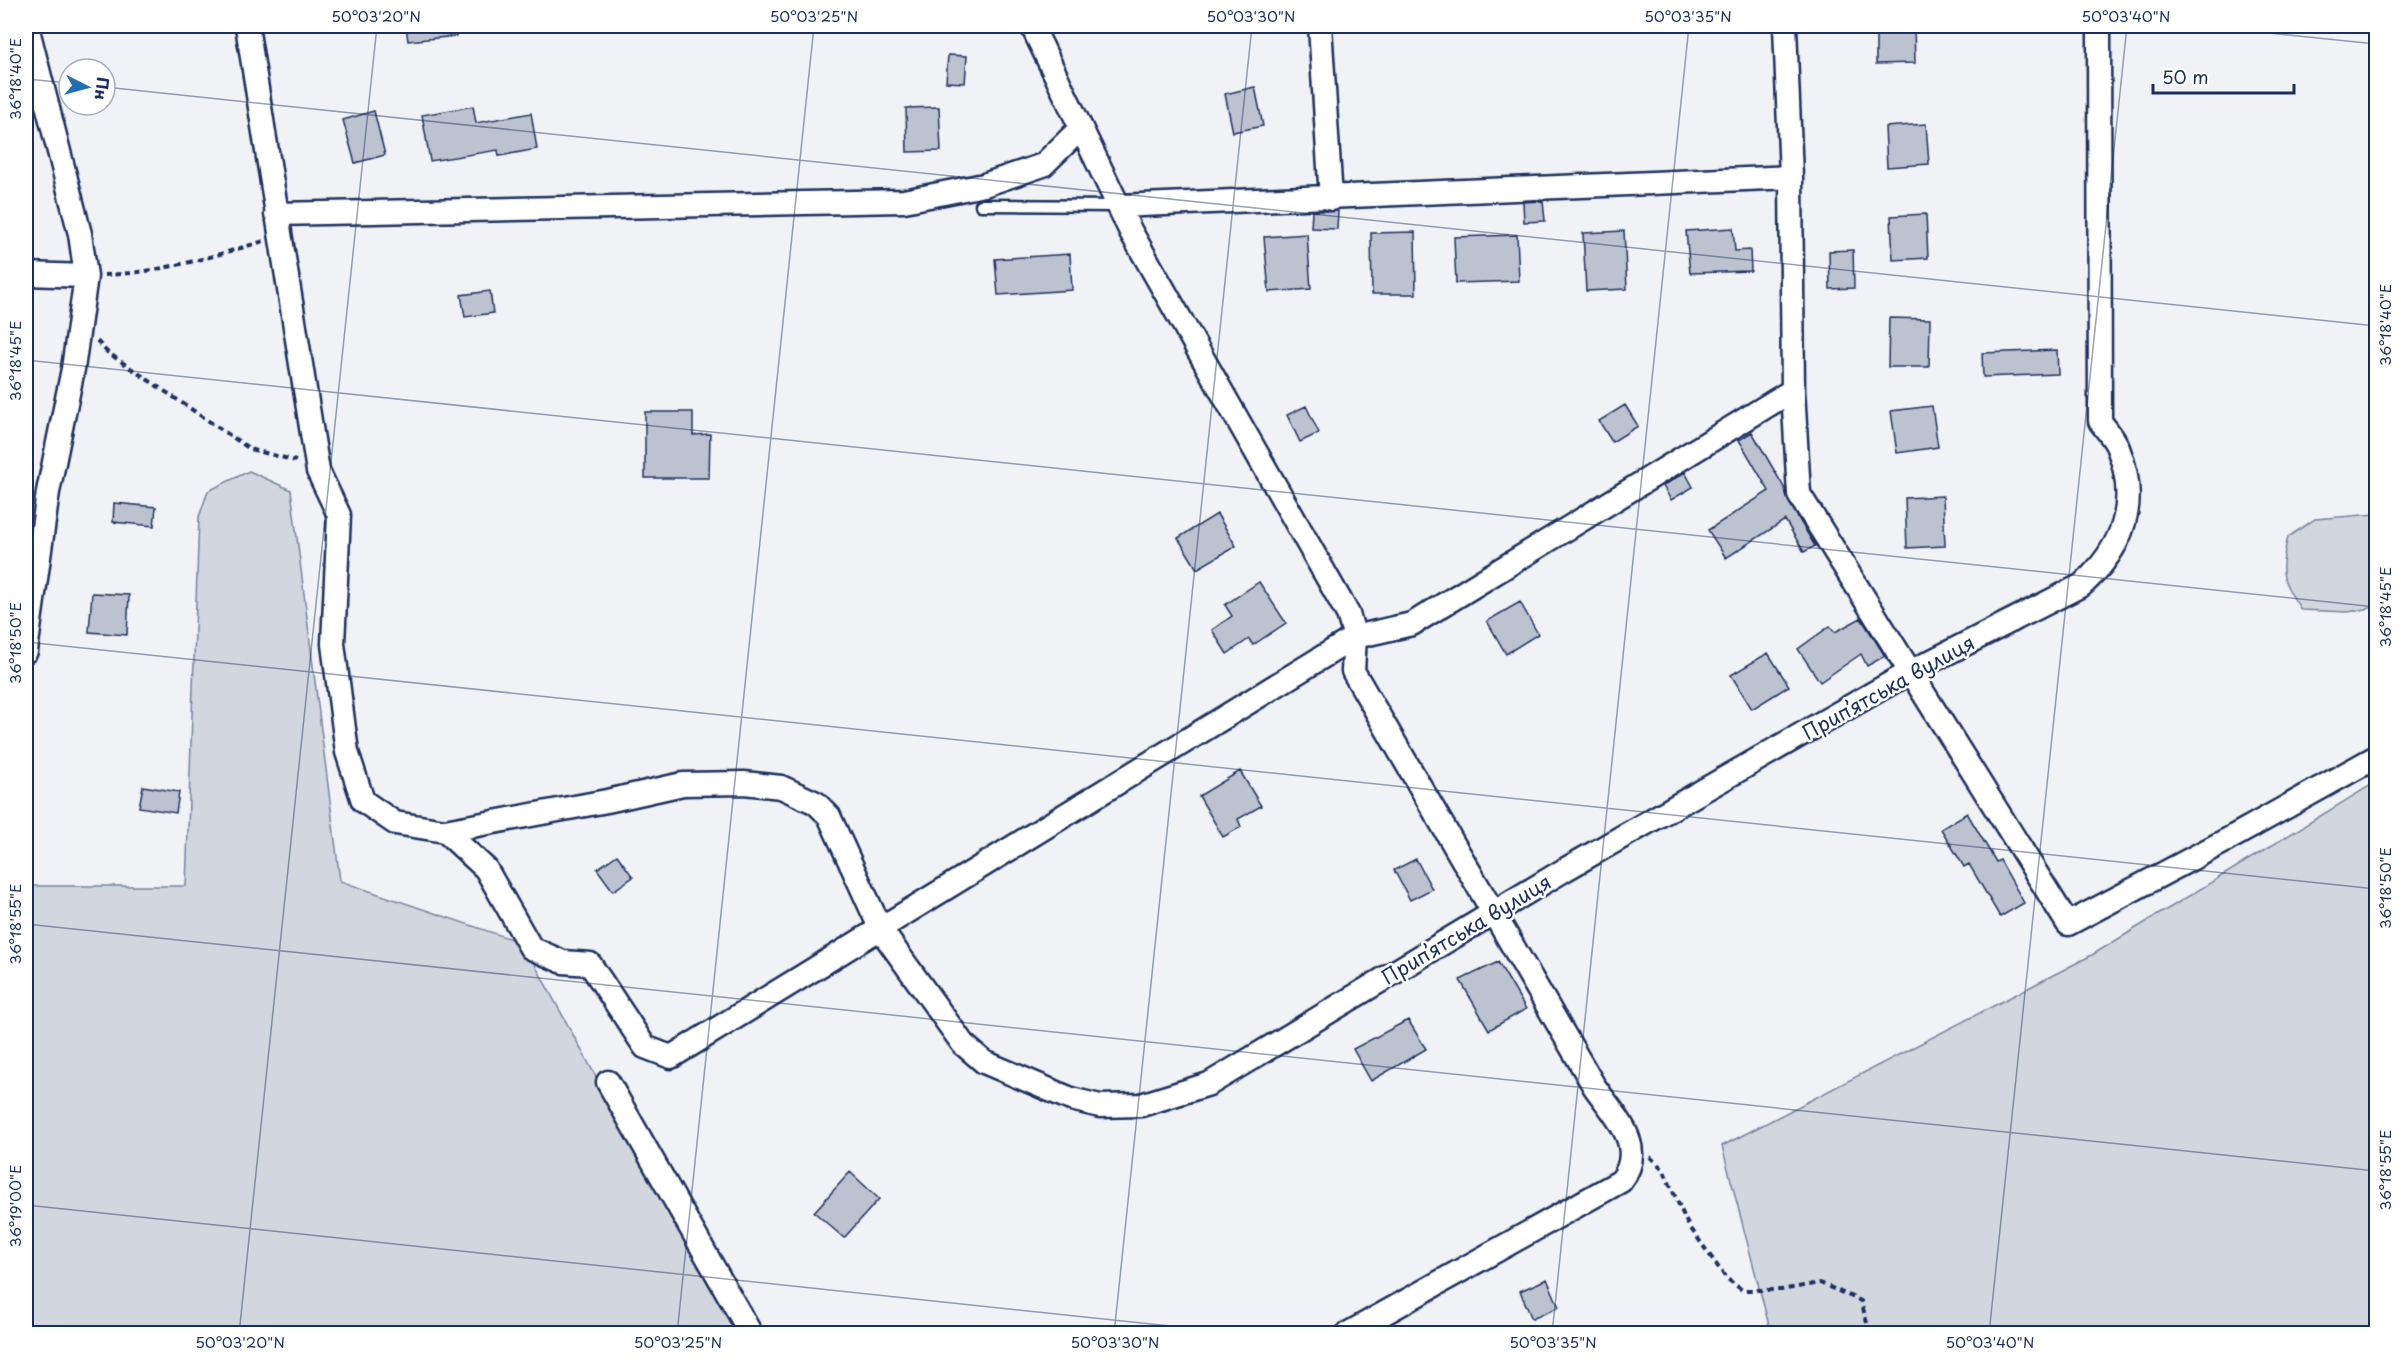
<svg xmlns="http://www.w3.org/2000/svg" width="2402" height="1359" font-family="'Playpen Sans',sans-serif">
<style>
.green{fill:#d2d6df;stroke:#76829e;stroke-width:1.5}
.building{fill:#bcc2d0;stroke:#1b2f5e;stroke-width:1.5}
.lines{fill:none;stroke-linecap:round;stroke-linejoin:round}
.lane-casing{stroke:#1b2f5e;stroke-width:15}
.street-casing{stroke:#1b2f5e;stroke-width:27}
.path{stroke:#1b2f5e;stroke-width:4;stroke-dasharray:6 4.5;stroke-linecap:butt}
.lane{stroke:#fff;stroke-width:10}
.street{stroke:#fff;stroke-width:22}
.ticks{fill:none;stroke:#1b2f5e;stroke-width:1.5;stroke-opacity:0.45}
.labels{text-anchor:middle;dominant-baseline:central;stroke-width:5;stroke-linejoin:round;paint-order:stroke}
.street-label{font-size:20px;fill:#1b2f5e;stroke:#fff}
.neatline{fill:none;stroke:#1b2f5e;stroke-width:2}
.ticks-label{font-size:15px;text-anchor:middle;fill:#1b2f5e}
</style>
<rect width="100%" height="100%" fill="#f1f2f5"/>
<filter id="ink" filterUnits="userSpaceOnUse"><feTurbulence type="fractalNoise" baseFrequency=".0167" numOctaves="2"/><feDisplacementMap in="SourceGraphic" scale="12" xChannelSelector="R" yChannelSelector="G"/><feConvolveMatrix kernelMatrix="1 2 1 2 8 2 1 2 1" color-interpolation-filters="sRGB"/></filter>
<g filter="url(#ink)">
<path class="green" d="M249,471L291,490L340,881L523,943L736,1333L26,1334V886H186L199,517L208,491Z
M2376,514V607L2348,612L2301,610C2281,578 2279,575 2288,537L2315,519Z
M2376,782V1333H1771L1722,1146L2092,955Z"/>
<path class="building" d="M406,26H455L456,36L408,41Z
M1876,26H1914L1915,63L1876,64Z
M948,55L967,56L965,83L946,82Z
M1255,87L1263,126L1233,132L1225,94Z
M473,106L476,123L531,113L537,149L499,156L498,150L430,161L422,115Z
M939,107L941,151L907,152L906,108Z
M374,111L385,155L355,163L343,120Z
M1926,124L1929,164L1887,167L1885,127Z
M1543,201L1545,221L1524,222L1523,202Z
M1312,211H1338L1337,229L1311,228Z
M1926,214L1928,258L1893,260L1891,216Z
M1733,228L1735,251L1750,250L1751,271L1690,273L1686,231Z
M1624,231L1627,289L1586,291L1583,233Z
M1415,232L1416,294H1372L1371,233Z
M1307,234L1311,289L1269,292L1264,237Z
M1517,235L1519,281L1456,283L1454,237Z
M1853,250L1854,288L1830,289L1829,251Z
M1070,254L1072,290L998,295L995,259Z
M490,291L493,313L465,317L461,295Z
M1889,318L1930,319L1929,367H1888Z
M2057,350L2058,374L1983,377L1982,353Z
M1625,405L1638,426L1612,442L1599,421Z
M1306,406L1319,433L1300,442L1287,415Z
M1932,406L1938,447L1897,453L1891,411Z
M645,412H693V435L710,434L709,478H645Z
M1752,432L1785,489L1788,501L1815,546L1804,552L1785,520L1726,558L1708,530L1769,491L1739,440Z
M1685,472L1693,487L1671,500L1663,486Z
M1943,496L1945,546L1907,548L1905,498Z
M114,503L156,507L154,526L113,522Z
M1217,514L1236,546L1197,569L1178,538Z
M1259,582L1286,623L1253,645L1249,639L1227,654L1212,630L1232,616L1225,605Z
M92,593L129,595L127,635L89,632Z
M1520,602L1538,634L1506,654L1487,621Z
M1861,618L1885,656L1867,666L1861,654L1820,682L1798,649L1830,626L1835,632Z
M1768,653L1789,686L1752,709L1731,675Z
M1240,771L1261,806L1238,819L1241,827L1223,837L1199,796Z
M143,786L179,792L176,813L139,807Z
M1967,813L1996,862L2000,860L2024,903L2000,917L1969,864L1964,867L1941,829Z
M617,855L633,877L613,891L597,869Z
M1416,859L1432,889L1410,900L1394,870Z
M1498,962L1526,1009L1489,1030L1460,980Z
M1408,1020L1426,1049L1371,1081L1353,1049Z
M850,1172L879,1199L844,1238L814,1212Z
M1547,1279L1559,1307L1532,1319L1520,1291Z"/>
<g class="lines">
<defs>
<path id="lane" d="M981,205L1119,206"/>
<path id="street" d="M247,26L318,471L339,515L333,644L347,752L363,801L395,823L445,831L607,801L683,784L744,783L781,787L816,803L829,816L881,930L963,1044L984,1062L1071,1099L1100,1106L1141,1105L1209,1084L1566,869L1912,671L2082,585C2123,548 2140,503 2118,448C2115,439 2106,430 2100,421L2099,26
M1032,26L1131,232L1348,614L1355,637L1353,671L1594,1086C1614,1115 1648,1146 1621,1181L1347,1334
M1320,26L1331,199
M1785,26L1791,177L1793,390L1799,494L2068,924L2227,840L2376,757
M1119,206L1791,177
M276,214L904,201L984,185L1043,165L1081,128
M26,274L86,276
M26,651L48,492L73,369L86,276L80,234L27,26
M445,831L486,869L531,948L563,962L590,964L645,1047L671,1057L1355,637L1412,624L1793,390
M608,1082L751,1334"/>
</defs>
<use href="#lane" class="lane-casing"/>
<use href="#street" class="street-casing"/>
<path class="path" d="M104,275C159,273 211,257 264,241
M97,341L107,352L250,449L296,461
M1650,1157L1663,1169L1687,1223L1726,1278L1742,1290H1781L1820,1283L1861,1301L1870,1334"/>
<use href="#lane" class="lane"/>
<use href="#street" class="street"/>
</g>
</g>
<path class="ticks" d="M2199,26L2376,44M26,79L69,83M105,87L2376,326M26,360L2376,607M26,642L2376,889M26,924L2376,1171M26,1205L1246,1334M239,1334L377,26M677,1334L814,26M1114,1334L1252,26M1552,1334L1689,26M1989,1334L2127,26"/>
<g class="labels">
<g class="street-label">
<text transform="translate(1888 687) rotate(-29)">Прип’ятська вулиця</text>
<text transform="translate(1466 929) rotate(-31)">Прип’ятська вулиця</text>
</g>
</g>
<rect width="2402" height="1359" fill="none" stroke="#fff" stroke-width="66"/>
<g transform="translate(87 87) rotate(96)"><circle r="28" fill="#ffffff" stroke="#a4acbf" stroke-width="1.5"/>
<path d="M0-4.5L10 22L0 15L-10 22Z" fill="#1f6fb2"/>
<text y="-9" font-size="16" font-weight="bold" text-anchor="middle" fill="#1b2f5e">Пн</text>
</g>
<path d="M2153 84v9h141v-9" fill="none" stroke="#1b2f5e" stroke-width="3"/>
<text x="2162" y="84" font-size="18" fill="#1b2f5e" stroke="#ffffff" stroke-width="4.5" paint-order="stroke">50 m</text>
<rect x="33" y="33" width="2336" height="1293" class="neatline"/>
<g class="ticks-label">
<text x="376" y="22">50°03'20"N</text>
<text x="814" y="22">50°03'25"N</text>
<text x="1251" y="22">50°03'30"N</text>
<text x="1688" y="22">50°03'35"N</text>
<text x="2126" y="22">50°03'40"N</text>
<text transform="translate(16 79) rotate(-90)" y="5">36°18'40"E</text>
<text transform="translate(2386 325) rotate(-90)" y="5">36°18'40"E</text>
<text transform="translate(16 361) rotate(-90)" y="5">36°18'45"E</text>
<text transform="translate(2386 607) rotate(-90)" y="5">36°18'45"E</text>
<text transform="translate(16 643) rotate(-90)" y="5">36°18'50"E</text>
<text transform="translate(2386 888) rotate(-90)" y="5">36°18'50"E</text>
<text transform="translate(16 924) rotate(-90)" y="5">36°18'55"E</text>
<text transform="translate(2386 1170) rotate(-90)" y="5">36°18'55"E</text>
<text transform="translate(16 1206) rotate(-90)" y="5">36°19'00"E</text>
<text x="240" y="1348">50°03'20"N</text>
<text x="678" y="1348">50°03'25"N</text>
<text x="1115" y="1348">50°03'30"N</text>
<text x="1553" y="1348">50°03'35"N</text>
<text x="1990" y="1348">50°03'40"N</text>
</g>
</svg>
